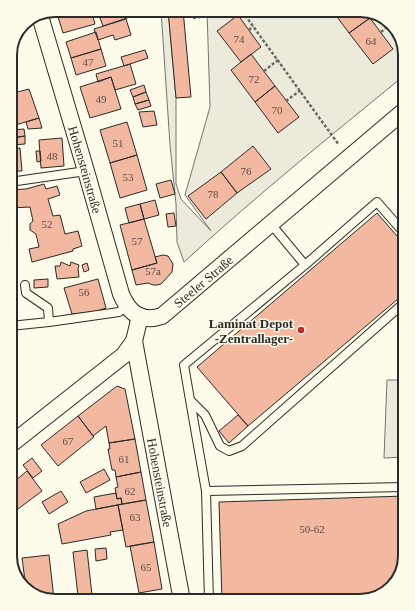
<svg xmlns="http://www.w3.org/2000/svg" width="415" height="611" font-family="Georgia,serif">
<style>
.green{fill:#ecebdb;stroke:#74746e}
.building{fill:#f2b8a0;stroke:#2b2b2b}
.lines{fill:none;stroke-linecap:round;stroke-linejoin:round}
.service-casing{stroke:#2b2b2b;stroke-width:10}
.minor-casing{stroke:#2b2b2b;stroke-width:18}
.path{stroke:#6a6964;stroke-width:2.5;stroke-dasharray:3 2;stroke-linecap:butt}
.service{stroke:#fdfbea;stroke-width:8}
.minor{stroke:#fdfbea;stroke-width:16}
.poi-dot{fill:#c62828;stroke:#fdfbea;stroke-width:1.5}
.labels{text-anchor:middle;dominant-baseline:central;stroke-width:3;stroke-linejoin:round;paint-order:stroke}
.number-label{font-size:11px;fill:#5d4e48}
.street-label{font-size:13px;fill:#2b2b2b;stroke:#fdfbea}
.poi-label{font-size:13px;font-weight:bold;fill:#2b2b2b;stroke:#fdfbea;text-anchor:end}
.rim{fill:none;stroke:#2b2b2b;stroke-width:2}
</style>
<rect width="100%" height="100%" fill="#fdfbea"/>
<path class="green" d="M161,10H168L176,98V184L181,199L211,231L185,195L210,107L207,10H363L385,17L399,33L405,55V75C330,136 255,197 184,262L177,242L176,204L170,145Z
M387,380H405V457L384,458Z"/>
<path class="building" d="M56,10H91L95,24L63,33Z
M97,10H132L133,16L103,26Z
M168,10H183L191,97L176,98Z
M332,10H363L370,18L349,33Z
M238,15L261,47L241,62L217,31Z
M370,18L393,49L373,64L349,33Z
M126,19L131,35L115,40L113,35L98,40L94,29Z
M96,32L101,49L71,58L66,42Z
M101,49L106,66L76,75L71,58Z
M145,50L148,58L124,66L121,57Z
M251,54L275,86L255,102L231,70Z
M130,64L136,84L115,90L111,77L98,82L96,74Z
M111,77L121,109L90,118L80,87Z
M144,85L146,92L133,97L130,90Z
M275,86L299,117L278,133L255,102Z
M29,89L39,118L12,126L10,120V94Z
M146,92L149,100L135,104L133,97Z
M149,100L151,106L138,110L135,104Z
M154,111L157,125L143,127L139,112Z
M39,118L42,128L28,129L26,122Z
M127,122L137,155L110,163L100,130Z
M24,129L25,136L12,138L11,130Z
M25,136V144L12,145V138Z
M62,138L64,166L41,168L39,140Z
M253,146L271,169L237,193L221,172Z
M20,148L22,171H14L12,149Z
M36,151H40L41,161L37,162Z
M137,155L147,190L120,198L110,163Z
M221,172L237,193L206,219L188,196Z
M171,180L175,194L160,198L156,184Z
M44,184L46,189L57,186L60,195L48,199L53,216L60,215L65,234L78,231L82,246L73,249V251L32,262L29,249L39,247L36,234L30,230V224L33,221L30,207L10,208V190L26,189Z
M155,200L159,215L144,219L140,204Z
M140,204L144,219L129,223L125,208Z
M174,213L176,226L168,227L166,214Z
M377,213L405,245V293L248,426L197,367Z
M144,219L157,263L132,270L120,225Z
M163,255L168,256L173,264L172,272L161,284L157,285H153L148,283L136,285L132,270L157,263L155,257Z
M61,262L70,266L71,262L79,265L78,269L79,277L57,279L55,266H60Z
M87,263L89,270L84,272L82,265Z
M48,279V287L34,288V280Z
M98,279L106,308L94,312L72,314L64,288Z
M117,386L125,389L135,439L109,443L106,426L93,436L78,416Z
M238,415L248,426L229,443L219,431Z
M78,416L94,437L58,466L41,445Z
M135,439L141,472L116,477L115,470H112L108,449H110L109,443Z
M32,458L42,471L33,478L23,465Z
M104,469L110,480L86,493L80,482Z
M27,471L42,491L18,509L10,498V485Z
M141,472L146,500L122,504L121,498L117,499L116,493L115,488L118,487L116,477Z
M61,491L68,502L49,514L42,502Z
M116,493L117,499L121,498L122,504L96,509L94,497Z
M405,496V556L399,579L382,595L360,601H222L219,502Z
M10,498L18,509L10,515Z
M146,500L154,542L126,547L118,505Z
M118,505L123,530L110,532L111,535L62,544L58,524L86,511Z
M154,542L162,589L139,593L130,546Z
M106,548L107,559L96,561L95,549Z
M87,550L92,595L78,596L73,552Z
M49,555L54,599H47L32,595L26,588L22,558Z"/>
<g class="lines">
<defs>
<path id="service" d="M10,182L86,171
M271,224L305,265
M25,285L26,293L48,308L49,322
M405,302L242,446L229,451L220,446L205,415L190,400L184,365L305,265L377,202L405,234
M10,326L49,322L119,312L127,306
M190,400L206,491
M209,601L206,491L405,487"/>
<g id="minor">
<path id="s1" d="M40,16L86,171L121,294C129,313 141,323 162,316L405,110"/>
<path id="s2" d="M134,341L182,601"/>
<path d="M10,445L124,355L134,341L140,316"/>
</g>
</defs>
<use href="#service" class="service-casing"/>
<use href="#minor" class="minor-casing"/>
<path class="path" d="M193,18L242,11L339,145
M249,30L253,26
M381,32L391,24
M264,71L278,60
M286,101L301,90"/>
<use href="#service" class="service"/>
<use href="#minor" class="minor"/>
</g>
<circle class="poi-dot" cx="301" cy="330" r="4"/>
<g class="labels">
<g class="number-label">
<text x="239" y="39">74</text>
<text x="371" y="41">64</text>
<text x="88" y="62">47</text>
<text x="254" y="79">72</text>
<text x="101" y="99">49</text>
<text x="277" y="110">70</text>
<text x="118" y="143">51</text>
<text x="52" y="156">48</text>
<text x="246" y="171">76</text>
<text x="128" y="177">53</text>
<text x="213" y="194">78</text>
<text x="47" y="224">52</text>
<text x="137" y="241">57</text>
<text x="153" y="271">57a</text>
<text x="84" y="292">56</text>
<text x="68" y="441">67</text>
<text x="124" y="459">61</text>
<text x="130" y="491">62</text>
<text x="135" y="517">63</text>
<text x="312" y="529">50-62</text>
<text x="146" y="567">65</text>
</g>
<g class="street-label">
<text stroke="none"><textPath href="#s1" startOffset="160">Hohensteinstraße</textPath></text>
<text stroke="none"><textPath href="#s1" startOffset="396">Steeler Straße</textPath></text>
<text stroke="none"><textPath href="#s2" startOffset="144">Hohensteinstraße</textPath></text>
</g>
<g class="poi-label">
<text x="293" y="323">Laminat Depot<tspan x="293" dy="15">-Zentrallager-</tspan></text>
</g>
</g>
<path d="M0 0H415V611H0ZM55 17H360A38 38 0 0 1 398 55V556A38 38 0 0 1 360 594H55A38 38 0 0 1 17 556V55A38 38 0 0 1 55 17Z" fill="#fdfbea" fill-rule="evenodd"/>
<path class="rim" d="M55 17H360A38 38 0 0 1 398 55V556A38 38 0 0 1 360 594H55A38 38 0 0 1 17 556V55A38 38 0 0 1 55 17Z"/>
</svg>
